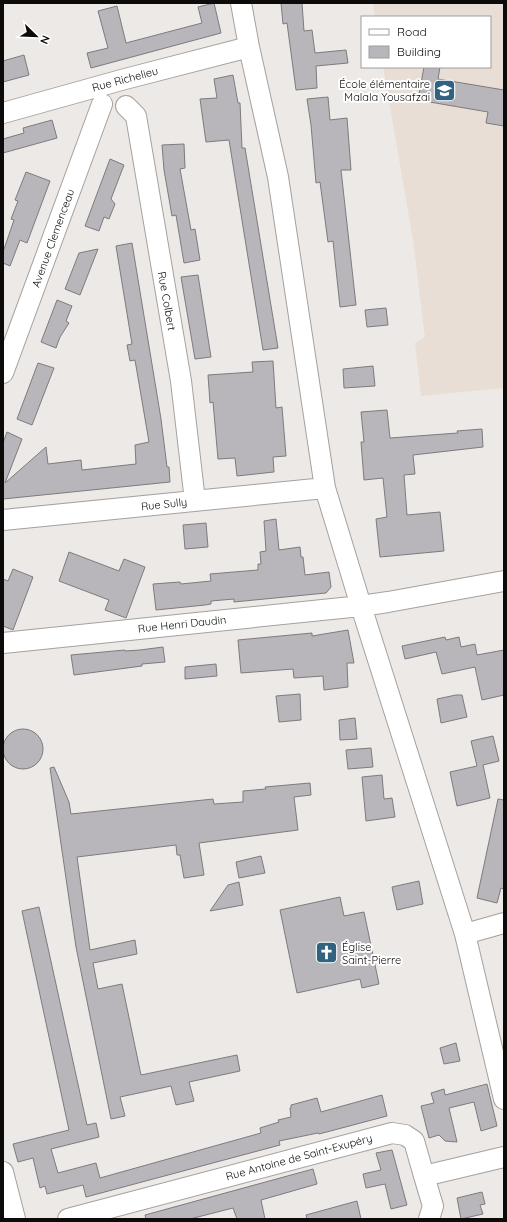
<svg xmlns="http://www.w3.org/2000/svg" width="507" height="1222" font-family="Quicksand,sans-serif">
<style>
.built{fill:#e8ded5}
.building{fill:#b8b6ba;stroke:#7c7b7e}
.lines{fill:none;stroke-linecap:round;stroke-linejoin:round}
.minor-casing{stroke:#a5a19e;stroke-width:22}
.minor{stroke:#fff;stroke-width:20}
.labels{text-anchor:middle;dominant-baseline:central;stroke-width:4;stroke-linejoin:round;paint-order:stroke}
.street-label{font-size:11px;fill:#0c0b0a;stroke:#fff}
.poi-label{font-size:11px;fill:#0c0b0a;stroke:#fff;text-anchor:end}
</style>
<rect width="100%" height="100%" fill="#ede9e6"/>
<path class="built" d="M373,3H504V388L421,396L415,343L425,337L423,322L413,240L383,67H490V17H375Z"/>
<path class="building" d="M214,3L221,33L91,68L87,53L108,48L98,11L117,6L126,43L202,23L198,7Z
M281,3H302L304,31L312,30L315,53L346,50L348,63L316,66L317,88L296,90L287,23L283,24Z
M24,55L29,75L3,82V61Z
M424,67H440L438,79L504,90V126L486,123L488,112L418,100Z
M233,75L238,103H240L242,148H245L278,348L263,350L229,140L206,142L200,99L217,98L214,79Z
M328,97L330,120L347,118L351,170H341L356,305L340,307L333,241L328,242L320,182L316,183L311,125L307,99Z
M52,120L57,138L3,153V139L24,133L23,128Z
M184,144L185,168L180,169L191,230L195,229L200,260L184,263L176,215L172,216L164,170L162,145Z
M110,159L124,165L111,199L115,204L109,219L104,217L99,231L85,226Z
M26,172L50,181L27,243L20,240L10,266L3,263V252L14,220L11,219L18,201L15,200Z
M132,243L161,419L167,467H169L170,482L3,499V443L7,432L22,439L5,483L46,447L48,464L81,460L82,470L136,464L135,445L149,442L135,360L130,361L127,345L132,344L116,246Z
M98,249L80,295L65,289L79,253Z
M198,275L211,357L195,359L181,277Z
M57,300L72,306L66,321L69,323L60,337L56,348L41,342Z
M386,308L388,325L367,327L365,310Z
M273,361L276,408L282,407L286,456L273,457L274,472L237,476L235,458L218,459L213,402L210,403L208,375L253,372L252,362Z
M38,363L54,368L32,425L17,419Z
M373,366L375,386L344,388L343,369Z
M387,410L390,438L458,433L457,431L482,429L483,447L413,455L415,474L404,475L407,515L440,512L444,551L380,557L376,519L387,517L383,478L364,480L361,442H364L361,412Z
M276,519L279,550L300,547L301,557H303L305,575L329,572L331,587L326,593L234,602V599L211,601V604L205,605L156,610L153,584L180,582L181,584L211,581L210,574L258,570V564H261L260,552L266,551L264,521Z
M206,523L208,547L185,549L183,525Z
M69,552L119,571L124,559L145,567L126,618L105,610L109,600L59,581Z
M13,569L33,577L13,630L3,626V579L8,581Z
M348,630L354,663H347L348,687L324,690L323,676L294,678L293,669L241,673L238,640L312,633V636Z
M445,637L446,640L459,637L461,647L475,644L477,655L504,650V695L482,700L475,667L442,674L436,652L405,659L402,646Z
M163,647L165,662L142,664V666L74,675L71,655L125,650V651L140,650Z
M216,664L217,676L185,679V667Z
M300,694L301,720L279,722L276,696Z
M456,695H462L467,717L441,723L437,699Z
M355,718L357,739L340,740L339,720Z
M3 749a20 20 0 1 1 40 0a20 20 0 1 1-40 0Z
M493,736L499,761L483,765L490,798L457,806L450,772L477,766L471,741Z
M371,748L373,767L348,769L346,750Z
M54,767L69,802L71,814L213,799L214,804L243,802V791L266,789L265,787L310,783L311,795L294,797L298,830L199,843L204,875L184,878L180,855H177L176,845L77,857L90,950L135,940L137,954L93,963L98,989L122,984L141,1075L237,1055L240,1071L189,1082L194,1101L176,1105L171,1086L120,1097L125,1116L111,1119L76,947L50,768Z
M382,775L384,799L392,798L395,817L366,821L362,777Z
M498,799L504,800V889L501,888L497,903L477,898Z
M261,856L265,873L239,878L236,862Z
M419,881L423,904L397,910L392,887Z
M239,882L243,905L210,911L228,885Z
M340,897L344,916L364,912L379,984L362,988L360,979L297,993L280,910Z
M39,907L87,1125L96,1123L99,1137L51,1149L58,1173L96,1163L100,1178L261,1133L260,1128L279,1122L278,1120L291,1117L290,1108H291V1105L317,1098L321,1112L382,1095L387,1116L319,1134L318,1133L279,1141L280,1145L86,1197L83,1185L47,1194L45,1186L40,1188L33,1158L18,1162L13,1144L69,1130L22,911Z
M456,1043L460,1061L444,1064L440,1048Z
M487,1084L497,1126L481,1131L474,1102L449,1108L457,1142L445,1141L439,1135L429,1138L421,1106L434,1103L431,1093L444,1089L445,1095Z
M392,1150L407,1205L391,1209L385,1184L366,1188L363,1174L381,1170L376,1153Z
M313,1169L317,1184L261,1200L265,1219H237L233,1208L190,1219H146L145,1215Z
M482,1192L485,1204L480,1205L483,1214L461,1219L457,1198Z
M357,1201L361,1219H307L306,1215Z"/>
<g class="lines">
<defs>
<path id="minor" d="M241,3L249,47L278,177L325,488L361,606L465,934L504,1099
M126,106L136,116L181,381L195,501
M3,113L125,79L249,47
M3,373L102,104
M3,520L325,488
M3,643L361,606L388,602L504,581
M465,934L504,923
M3,1172L15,1219
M424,1176L433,1206L429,1219
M68,1219L392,1133L405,1135L414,1141L424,1176L504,1157"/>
</defs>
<use href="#minor" class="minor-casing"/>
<use href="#minor" class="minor"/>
</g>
<defs>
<symbol id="school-square" viewBox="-11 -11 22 22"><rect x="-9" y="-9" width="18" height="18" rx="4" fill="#316280" stroke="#fff"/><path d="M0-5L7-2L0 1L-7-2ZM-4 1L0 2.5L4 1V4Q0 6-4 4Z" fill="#fff"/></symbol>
<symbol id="church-square" viewBox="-11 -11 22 22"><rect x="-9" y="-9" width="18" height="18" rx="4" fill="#316280" stroke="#fff"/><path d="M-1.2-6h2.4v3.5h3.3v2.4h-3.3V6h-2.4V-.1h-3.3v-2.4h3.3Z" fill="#fff"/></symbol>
</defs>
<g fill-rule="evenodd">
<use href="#school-square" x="432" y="78" width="25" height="25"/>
<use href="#church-square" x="314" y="940" width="25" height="25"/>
</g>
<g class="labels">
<g class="street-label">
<text transform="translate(125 79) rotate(-15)">Rue Richelieu</text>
<text transform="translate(53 238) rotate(-70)">Avenue Clemenceau</text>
<text transform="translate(167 301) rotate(80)">Rue Colbert</text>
<text transform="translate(164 504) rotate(-6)">Rue Sully</text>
<text transform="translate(182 624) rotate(-6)">Rue Henri Daudin</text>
<text transform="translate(299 1157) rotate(-15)">Rue Antoine de Saint-Exupéry</text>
</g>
<g class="poi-label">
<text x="430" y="84">École élémentaire<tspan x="430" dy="13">Malala Yousafzai</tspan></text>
<text x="342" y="947" text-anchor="start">Église<tspan x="342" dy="13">Saint-Pierre</tspan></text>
</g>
</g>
<rect width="507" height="1222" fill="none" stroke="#0c0b0a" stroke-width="8"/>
<rect x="361" y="16" width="130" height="52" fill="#ffffff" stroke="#9e9d9d"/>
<rect x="369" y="29" width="20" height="6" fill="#ffffff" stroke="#9e9d9d"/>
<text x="397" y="36" font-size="12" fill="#0c0b0a">Road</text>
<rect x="369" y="46" width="20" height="12" fill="#b8b6ba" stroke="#9e9d9d"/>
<text x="397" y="56" font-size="12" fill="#0c0b0a">Building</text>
<g transform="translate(36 36) rotate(113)" stroke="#ffffff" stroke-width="3" paint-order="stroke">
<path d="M0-3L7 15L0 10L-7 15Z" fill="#0c0b0a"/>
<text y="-6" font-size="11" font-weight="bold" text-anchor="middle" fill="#0c0b0a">N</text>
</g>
</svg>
